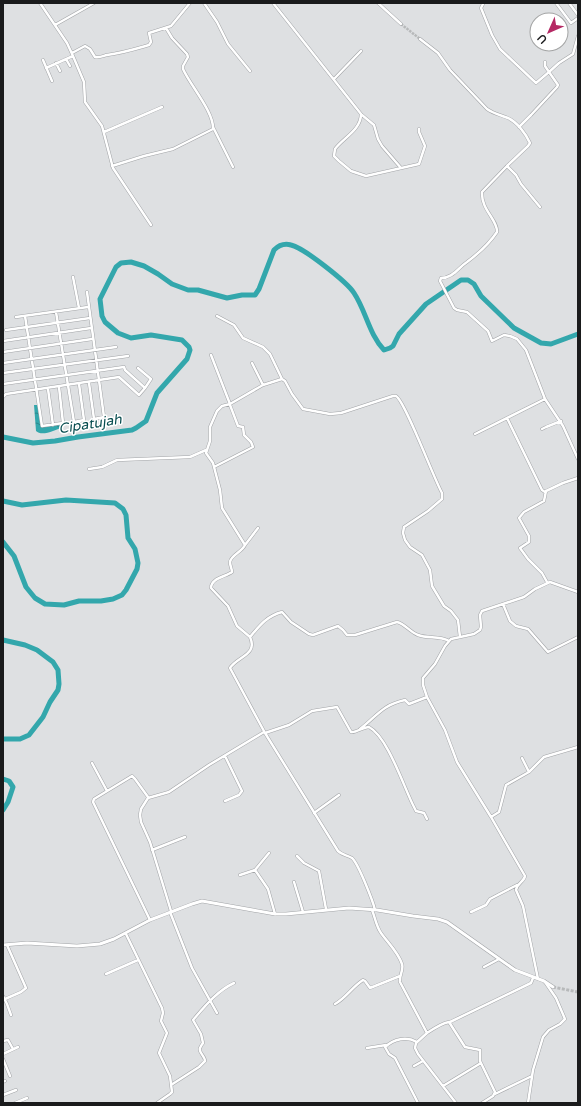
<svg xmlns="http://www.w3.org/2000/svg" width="581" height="1106" font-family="'Varela Round',sans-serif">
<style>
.water{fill:url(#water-waves)}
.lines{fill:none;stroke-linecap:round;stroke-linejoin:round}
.river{stroke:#33a7ac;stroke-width:5}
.minor-tunnel{stroke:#b7b9ba;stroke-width:2.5;stroke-dasharray:2.5 1;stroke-linecap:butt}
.tertiary-tunnel{stroke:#b7b9ba;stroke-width:3;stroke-dasharray:3 1.5;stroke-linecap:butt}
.minor-casing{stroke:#a2a4a7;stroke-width:3.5}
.tertiary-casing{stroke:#a2a4a7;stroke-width:4}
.minor{stroke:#fff;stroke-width:2.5}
.tertiary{stroke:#fff;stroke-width:3}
.labels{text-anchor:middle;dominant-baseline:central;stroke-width:3;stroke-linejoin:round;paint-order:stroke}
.water-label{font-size:14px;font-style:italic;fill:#074c4f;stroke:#fff}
</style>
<defs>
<pattern id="water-waves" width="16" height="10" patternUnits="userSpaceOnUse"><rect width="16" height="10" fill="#33a7ac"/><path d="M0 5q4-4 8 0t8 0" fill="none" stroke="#2a878b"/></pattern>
</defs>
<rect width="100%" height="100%" fill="#dee0e2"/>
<path class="water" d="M34,405H38L41,427L62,424L63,427C55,430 42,437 36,431Z"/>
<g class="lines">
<path class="river" d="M3,437L33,443L55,441L78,437L132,430L136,428L146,421L157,393L187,359L190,350L189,347L182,340L151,335L131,338L118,333L105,322L102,316L100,299L116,267L121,263L131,262L144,266L158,274L172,284L188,290H198L227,298L242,295H255L259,289L274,250C279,245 284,243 291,245C304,248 347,282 354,293C366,311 369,334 384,350L390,348L393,346L399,334L426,304L461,280H468L474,284L481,296L514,328L541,343L551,344L578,334
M3,501L22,505L66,500L115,503L123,509L126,515L128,538L135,549L138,563L137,569L126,590L122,595L113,599L101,601H79L64,605L45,604L35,598L26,587L14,556L3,542
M3,640L25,645L37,650L53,662L58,670L59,684L58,690L50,702L43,717L29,735L20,739H3
M3,779L9,781L13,787L8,802L3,810"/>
<path class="minor-tunnel" d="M401,24L420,39"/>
<path class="tertiary-tunnel" d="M553,987L578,992"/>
<defs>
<path id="minor" d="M40,3L67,43L73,56L84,82L85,102L102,126L113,168L151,225
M204,3L217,22L228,44L250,71
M273,3L361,114C361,130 343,138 335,149L334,156L339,161L351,171L366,176L419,164L425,146L419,132V129
M378,3L401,24
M556,3L571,23L578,18
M569,3L578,15
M483,4L481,8L492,35L500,49L536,83L549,72L545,66V62
M55,25L94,3
M420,39L438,53L450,70L487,109C494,114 501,115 508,118C517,122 526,134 530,143L528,146L507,166L516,175L521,184L540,207
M72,53L85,46L90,49L95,57C99,58 103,56 107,55C122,53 135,49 149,45L151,42L149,33L171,26L190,3
M66,59L70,66
M43,60L52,81
M56,63L60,71
M46,68L73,56
M334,79L361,51
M362,115L374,125L378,139L382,146L401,168
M213,127L233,167
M519,127L531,115L557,87L558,85L549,72L559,63L573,54L578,36
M104,132L162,107
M112,166L144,156L173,149L213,129C214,112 190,85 183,69V66L188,57L187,54L172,38L166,28
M507,166L482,192C481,210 498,220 497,232C489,244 479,253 467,262C458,268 453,278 441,278L440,281L454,308L457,310L467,312L488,331L492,341L504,335L510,336L517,339L526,350L545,399L563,426L578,459
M73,277L79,308
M87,292L104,417L94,419L89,383
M56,312L74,422L84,420L79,384
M25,316L42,426L63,423L59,387
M217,316L234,325L243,338L263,347L270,354L282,379
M16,317L88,307
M6,330L90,318
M3,341L91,328
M3,352L92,339
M211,355L230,404
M3,363L116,347
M252,363L263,385
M138,368L151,379L145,388
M3,373L128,356
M3,384L124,367L125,370L145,388L139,395L119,377L6,394L3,397
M48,389L53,425
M507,418L542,490L545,492
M542,429L546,427L561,421
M475,434L545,399
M214,467L253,447L251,442L244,435L243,427L238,426L230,405
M89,469L102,467L117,460L190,457L206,450
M245,545L258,528
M547,582L542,573L528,559L520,548L529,542V536L519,518L524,512L544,501L546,491L563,483L578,478
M503,604L510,621L516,626L528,629L548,652L578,637
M250,637L237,626L228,606L211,588C211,578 225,577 232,572C232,569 230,566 230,562C231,555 242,552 245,545L222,508L220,490L213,463L206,453L210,441V427L217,411L222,406L230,404L263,385L282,379L285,381L292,394L303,409L330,414L341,413L393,396C394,396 395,396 396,396C405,401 434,479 442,493V499L428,511L404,527L403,533L405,540L410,547L422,555L430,570L432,586L444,606L451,611L458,620L460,637
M427,697L423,685V678L435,664L445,646L451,639L474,634L480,630L481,627L480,615L482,611L524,597L535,589L550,582L578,592
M360,729C377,716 382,705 405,700L409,704L427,697L445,730L457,762L491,817L525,876C524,882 517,883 516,890L523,906L538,979
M265,733L289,725L312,711L337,707L351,732C356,733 363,727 369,727C388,737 404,788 414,807L416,811L424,813L427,819
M225,756L242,791L239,795L225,801
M522,758L529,772
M92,763L107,791
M148,797L135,779L132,776L94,799L93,802L150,920
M314,813L339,795
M491,817L499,812L506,785L529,772L544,757L578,747
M152,850L185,837
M297,856L304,863L319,871L326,909
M255,870L268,889L275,914
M240,875L255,870L269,853
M294,882L303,912
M372,910C375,917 376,926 381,933C388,943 398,952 402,964C404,970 399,975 400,982L427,1033L416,1043L415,1048L418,1054L456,1103
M375,910C373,901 358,863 352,858C347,855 342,855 338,851L265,733L230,668C238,656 258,655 250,637C260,625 267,616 282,612L291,622L309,634L313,635L338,626L343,630L347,635H355L397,622C405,624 410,632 418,635C428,639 440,635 449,641
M171,911L150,842L141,822L140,815L141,809L148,798L169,792L209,765L264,732
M170,912L192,968L217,1013
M471,912L486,905L490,899L517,885
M126,934L162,1008L163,1013L161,1021L167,1033L159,1053L170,1076L172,1092L170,1094L157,1103
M484,967L499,959
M106,974L138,960
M3,996L7,1004L11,1015
M5,999L21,992L26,988L7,945
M335,1004C346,998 352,987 363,980L365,981L370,988L400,976
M450,1022L531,983L533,978
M427,1033C433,1029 442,1023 449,1022L465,1047L480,1050V1061L495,1092L493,1096L482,1103
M3,1041L8,1040L13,1049
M417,1042C406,1036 394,1039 385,1047L389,1054L395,1058L418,1103
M367,1048L386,1045
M3,1054L18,1047
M3,1059L10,1076
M414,1066L423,1061
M3,1082L5,1081
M171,1085L199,1067L205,1061C205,1056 198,1052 200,1048C201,1046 202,1044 203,1043L201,1034L193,1020C205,1006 217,991 234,983
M443,1086L481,1063
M495,1094L532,1076
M3,1095L16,1090
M15,1103L27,1098
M528,1103L533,1070L543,1037L549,1030L560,1024L565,1019L556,998L545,982"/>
<path id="tertiary" d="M3,945L27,943L77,946L100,944L114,939L150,920L192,904L202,901L275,914H286L349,908L377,910L413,916L438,919L447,922L515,970L544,981L553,987"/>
</defs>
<use href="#minor" class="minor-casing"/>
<use href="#tertiary" class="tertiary-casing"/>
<use href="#minor" class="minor"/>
<use href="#tertiary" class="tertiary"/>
</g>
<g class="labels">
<g class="water-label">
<text transform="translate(90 424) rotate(-9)">Cipatujah</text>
</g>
</g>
<rect width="581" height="1106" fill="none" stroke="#1a1b1c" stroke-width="8"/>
<g transform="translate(549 32) rotate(225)"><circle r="19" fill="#ffffff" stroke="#a3a4a4"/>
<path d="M0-3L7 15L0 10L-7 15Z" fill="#b52964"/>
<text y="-6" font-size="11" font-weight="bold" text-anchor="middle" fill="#1a1b1c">U</text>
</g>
</svg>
